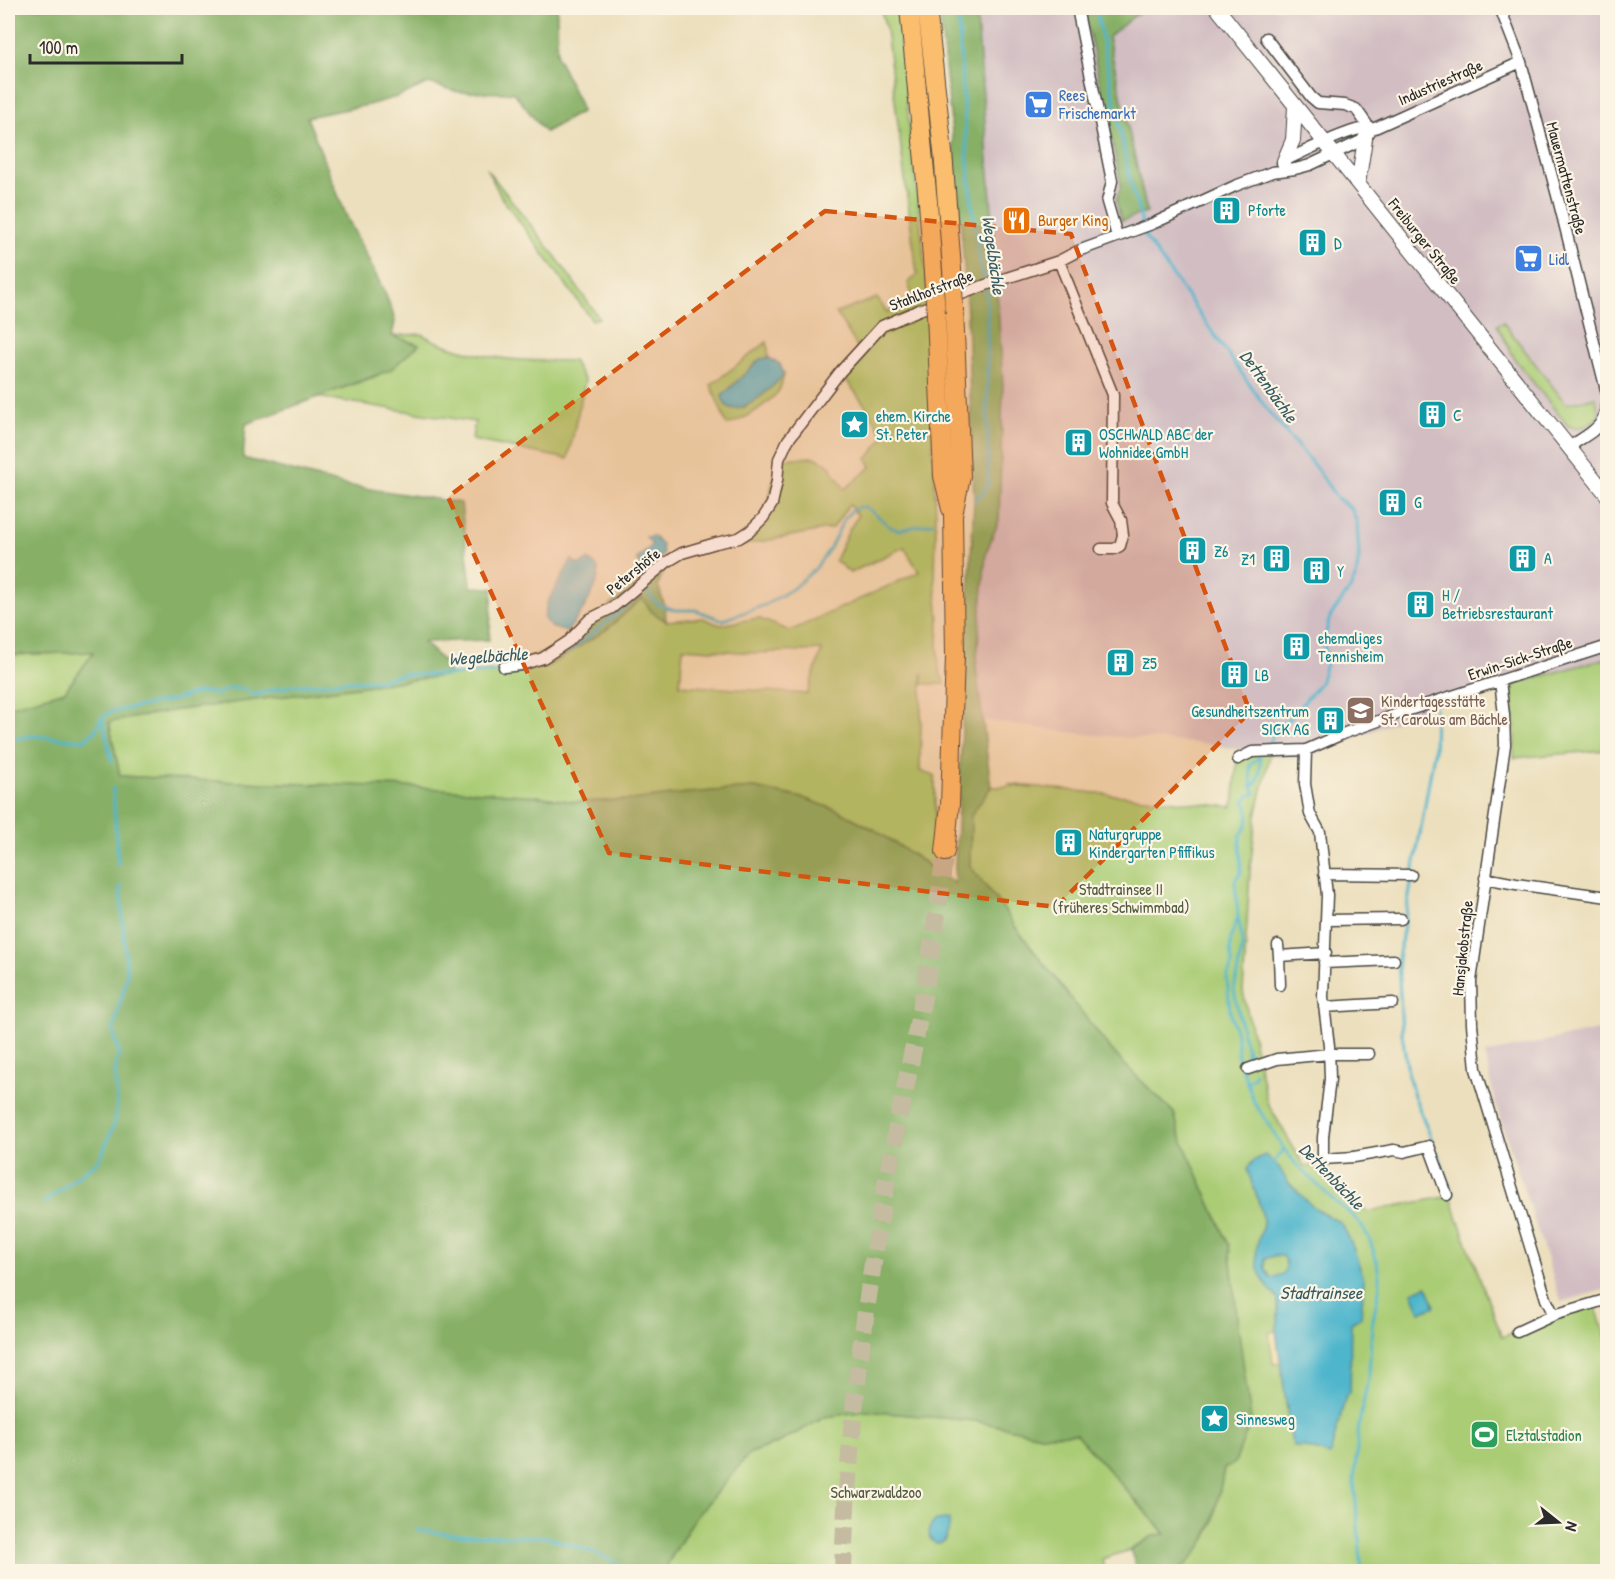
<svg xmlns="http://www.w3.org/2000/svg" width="1615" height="1579" font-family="'Patrick Hand',sans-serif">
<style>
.industrial{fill:#d2bec2}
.green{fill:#aacc75;stroke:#6a7c50;stroke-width:1.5;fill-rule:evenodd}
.forest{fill:#87b066;stroke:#596e48;stroke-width:1.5}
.sand{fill:#eeda9e;stroke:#8c8264;stroke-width:1.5}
.water{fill:#4eb5cc;stroke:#3c707c;stroke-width:1.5;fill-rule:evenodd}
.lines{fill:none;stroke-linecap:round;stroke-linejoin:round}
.stream{stroke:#4eb5cc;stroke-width:3}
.trunk-tunnel{stroke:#c5bba0;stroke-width:18;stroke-dasharray:18 9;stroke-linecap:butt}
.minor-casing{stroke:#484641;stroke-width:13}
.tertiary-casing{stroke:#484641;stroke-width:16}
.trunk-casing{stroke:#484641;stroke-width:20}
.minor{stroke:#fff;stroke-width:10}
.tertiary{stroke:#fff;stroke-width:14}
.trunk{stroke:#fbbd6e;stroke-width:18}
.trunk-bridge-casing{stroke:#484641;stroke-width:20;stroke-linecap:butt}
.trunk-bridge{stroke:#fbbd6e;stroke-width:18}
.marked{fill:#d5540f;fill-opacity:0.2;stroke:#d5540f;stroke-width:4.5;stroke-dasharray:12 8;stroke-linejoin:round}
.labels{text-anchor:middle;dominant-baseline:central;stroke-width:4.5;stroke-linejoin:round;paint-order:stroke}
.street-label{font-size:16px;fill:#2b2b2b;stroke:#fcf5e5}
.shop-label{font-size:16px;fill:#366cbe;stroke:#fcf5e5;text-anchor:start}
.culture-label{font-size:16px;fill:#0d838f;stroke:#fcf5e5;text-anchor:start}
.food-label{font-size:16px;fill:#c56008;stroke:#fcf5e5;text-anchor:start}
.education-label{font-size:16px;fill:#785e54;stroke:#fcf5e5;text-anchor:start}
.park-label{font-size:16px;fill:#515b41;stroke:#fcf5e5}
.leisure-label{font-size:16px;fill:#27864d;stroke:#fcf5e5;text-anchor:start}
.water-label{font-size:18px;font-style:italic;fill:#375b63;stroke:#fcf5e5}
</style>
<rect width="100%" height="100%" fill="#fcf5e5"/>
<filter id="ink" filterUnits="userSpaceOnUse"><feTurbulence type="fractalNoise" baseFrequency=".0167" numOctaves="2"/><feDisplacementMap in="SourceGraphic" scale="12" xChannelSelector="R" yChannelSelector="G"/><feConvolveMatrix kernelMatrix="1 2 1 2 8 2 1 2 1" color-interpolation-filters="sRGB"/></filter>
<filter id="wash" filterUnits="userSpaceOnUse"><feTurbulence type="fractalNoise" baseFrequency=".008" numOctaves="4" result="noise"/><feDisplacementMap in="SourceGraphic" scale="24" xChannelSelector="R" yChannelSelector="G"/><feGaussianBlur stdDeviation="1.35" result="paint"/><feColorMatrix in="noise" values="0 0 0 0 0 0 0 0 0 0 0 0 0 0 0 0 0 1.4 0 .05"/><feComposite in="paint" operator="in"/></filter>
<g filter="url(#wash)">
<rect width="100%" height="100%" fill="#ecdfbd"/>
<path class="industrial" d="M976,8H1084L1121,185L1116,200L1122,221L1146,211L1108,36L1144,8H1607V658L1432,707L1318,753L1299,759L1270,755L1209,744L1083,734L1006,724L983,720L976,667L986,553L999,520L993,224Z
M1607,1028V1289L1561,1302L1495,1102L1485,1054Z"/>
<path class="green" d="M872,8H895L897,15L926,272L936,520L935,582L939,618L938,646L939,670L945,684H923L922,672L920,771L935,776V869L875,830L839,811L803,798L754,788L688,793L632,800L576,802L536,796L413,787L235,782L120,776L109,722L177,710L471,672L500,671L504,667L606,630L643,598L652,612L666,621L703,618L720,625L758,618L790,631L919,572L904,547L850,573L835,560L850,528L858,516L849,504L833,528L743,545L739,538L763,518L779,459L815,457L829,465L845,489L871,467L867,459L884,437L868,409L840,372L860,351L836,313L877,298L887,312L913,297L908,283L917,275L886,29L881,10ZM683,648L756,653L822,650L807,694L680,685Z
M486,168L556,257L599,318L592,320L502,198Z
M1503,322L1566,404L1596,397L1599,414C1589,427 1583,429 1568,426L1516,361L1497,325Z
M421,334C450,350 488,358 521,360C539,361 556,360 573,361L585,381L568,459L472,440L475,422L317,397L377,376L418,344L392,336Z
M767,342L769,358L760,359L722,396L726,405L745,407L764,393L784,375C782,381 781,389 777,393C764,407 745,419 727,425L711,385Z
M94,652L65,691L8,707V655Z
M1607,658V750L1514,758L1515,731L1512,694L1514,684Z
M1271,751L1256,816L1250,870L1243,992L1267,1102L1304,1166L1327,1167L1331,1179L1368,1212L1384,1208L1451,1196L1458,1219L1502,1337L1594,1303L1608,1342L1607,1571H1176L1181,1569L1206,1539L1213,1523L1224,1469L1238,1325L1229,1245L1180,1135L1174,1113L1122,1062L1104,1041L1016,928L1005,911L970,866L971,815L991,787L1012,786L1033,788L1008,784L1233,807L1238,753Z
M866,1411L976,1421L1041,1435L1076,1434L1166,1535L1153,1536L1130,1550L1102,1559L1104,1571L663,1572L694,1519L750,1453L778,1443L825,1417Z"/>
<path class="forest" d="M8,8H557V56L580,105L581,112L545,132L514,93L458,92L429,83L397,97L368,105L307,117L346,215L385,293L393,313L395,321L392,336L419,345L390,370L246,424L243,458L345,485L461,503L471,587L493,588L489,640L423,642L448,666L450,675L177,710L109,722L120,776L235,782L413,787L536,796L576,802L632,800L688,793L754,788L803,798L839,811L875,830L954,883L974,500L966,293L958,190L939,8H976L993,224L1003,387L999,520L986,553L976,667L991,787L971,815L970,866L1005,911L1016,928L1104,1041L1122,1062L1174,1113L1180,1135L1229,1245L1238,1325L1251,1420L1235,1463L1224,1469C1216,1506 1212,1551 1176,1571H1138L1130,1550L1153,1536L1166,1534L1076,1434L1041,1435L976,1421L866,1411L825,1417L778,1443L750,1453L694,1519L663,1571L8,1572V707L65,691L94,652L8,655Z
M1084,8H1144L1108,37L1147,212L1121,221L1116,200L1121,185Z
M667,562L658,585L665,607L666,621L652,612L642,598L606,630L545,668L537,666V661Z"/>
<path class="sand" d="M1279,1330L1285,1363L1273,1364L1269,1332Z"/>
<path class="water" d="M769,358L780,364L784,375C774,385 740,420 726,405C725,404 722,398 722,396L760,359Z
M653,536L662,545L663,555L648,572L636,560L652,545L646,537Z
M572,559L576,564H581L587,560C592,562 597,564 598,570C601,587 577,618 567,632L551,627L544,619L547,603Z
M1265,1155L1279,1167L1287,1181L1311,1205L1321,1212L1341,1223L1344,1228L1353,1247L1364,1279L1361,1317L1351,1323C1350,1346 1351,1369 1350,1393L1346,1396L1330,1455L1301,1446L1300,1448L1294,1446L1291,1439L1276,1330L1278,1322V1299C1262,1283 1252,1265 1258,1241C1260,1234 1264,1226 1263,1218C1260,1202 1252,1185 1247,1169L1253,1161ZM1274,1256H1282C1287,1263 1287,1267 1283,1274L1271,1278L1265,1269V1259Z
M1427,1286L1435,1306L1420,1312L1412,1292Z
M947,1519L949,1520C950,1527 947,1536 943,1542L936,1544C926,1538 928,1527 936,1520Z"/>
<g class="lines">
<path class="stream" d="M958,8C963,99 967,192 984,283
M1096,8L1130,180L1146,238L1269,412L1316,468L1337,498L1351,508L1357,522L1359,557L1356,576L1350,589L1330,617L1324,640L1326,664L1320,683L1293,715L1278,727L1266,748
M974,500L982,494L988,484L987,298L985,289
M549,660L572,649L596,631L647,588L651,597L658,604L675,610H695L723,620L765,605L792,589L815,569L830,548L844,519L851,511L859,507H865L873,512L890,527L898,530L933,523
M521,670L529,669L541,664
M102,717L112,761
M8,740L32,736L84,740L95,731L102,717L110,712L173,700L200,692L217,694L230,688L244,689L254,695L289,686L328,683L342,681L381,680L402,674L450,675L503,671
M1260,756L1250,765L1252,788L1255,792L1254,794L1248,796L1245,802C1251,814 1248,826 1240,836L1241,873L1235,880L1238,917L1231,937L1230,949L1232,964L1227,978L1230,1011L1237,1037L1238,1057L1254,1102L1284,1149L1296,1164L1330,1197L1355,1218L1362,1226L1369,1238L1377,1262L1380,1284L1372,1325L1369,1374L1359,1424L1354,1482L1362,1572
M113,788L118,865
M1252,788C1261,777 1261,771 1260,757
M1238,918L1242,937V948L1234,990L1245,1044L1253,1062
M1246,1050L1249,1063
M1246,1082L1254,1077L1255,1073
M1434,1145L1413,1093L1408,1073L1402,1033L1398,959L1434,753L1435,708
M1437,1152L1453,1195
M1274,1162L1284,1149
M44,1203L100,1159L115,1122L117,1103L115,1069L119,1053L113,1031L127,976L120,886
M417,1530L454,1535L547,1537L596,1553L634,1572"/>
</g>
</g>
<g filter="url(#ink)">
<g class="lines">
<path class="trunk-tunnel" d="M843,1572C847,1447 862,1324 883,1201C895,1131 912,1061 924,991C933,945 939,899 945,852"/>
<defs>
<path id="minor" d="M1077,8L1112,181L1107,202L1117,236
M1500,8L1521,62L1558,199L1607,394C1606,429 1595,429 1569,447
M1266,38L1311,97L1318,103L1345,105L1356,109L1371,130
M1282,163L1284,161C1308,150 1332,137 1356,130C1363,128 1369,130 1375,128L1521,62
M1059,261L1113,395L1112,503L1121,520L1123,535L1120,546L1114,549H1101
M504,667L521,665L543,658L569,641L590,619L612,608L667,562L682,553L716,543L739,538L750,531L763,518L772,504L777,481L779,459L788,440L840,372L882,326L919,310L991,283L1059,261L1078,251L1152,224L1235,186L1272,172L1295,169L1310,165L1365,139L1371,130
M1500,681L1504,715L1505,745L1471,981L1472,1024L1476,1069L1546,1299L1554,1315
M1306,750L1305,784L1310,814L1320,832L1327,895L1323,997L1329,1046L1330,1079L1323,1137V1159L1354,1157L1394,1150L1404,1152L1429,1146L1447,1195
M1238,759L1252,752L1306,750L1345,733L1409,710L1608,646
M1324,874L1411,875
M1485,878L1516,884L1608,897
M1327,920L1401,919
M1278,945L1279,956L1326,953
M1279,956L1280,985
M1324,963L1394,960
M1324,1007L1393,1003
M1248,1069L1277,1059L1329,1054H1369
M1517,1332L1554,1315L1608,1299"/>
<path id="tertiary" d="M1217,8L1608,496
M1284,161L1293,140L1295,107
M1358,184L1365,139"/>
<path id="trunk" d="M909,8L928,202L933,273
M927,8L943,152L952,269
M936,314L943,476L951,509
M945,852L950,804L955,656L953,515L961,476L954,308"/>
</defs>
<use href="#minor" class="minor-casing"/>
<use href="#tertiary" class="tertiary-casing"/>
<use href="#trunk" class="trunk-casing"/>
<use href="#minor" class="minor"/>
<use href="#tertiary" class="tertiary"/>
<use href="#trunk" class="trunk"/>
<defs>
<path id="trunk-bridge" d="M952,269L954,308
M933,273L936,314"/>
</defs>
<use href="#trunk-bridge" class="trunk-bridge-casing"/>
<use href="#trunk-bridge" class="trunk-bridge"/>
</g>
</g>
<path class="marked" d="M825,211L1071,234L1250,712L1056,907L609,853L448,497Z"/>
<defs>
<symbol id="supermarket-square" viewBox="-11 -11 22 22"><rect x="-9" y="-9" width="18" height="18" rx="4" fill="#3f7fe0" stroke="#fcf5e5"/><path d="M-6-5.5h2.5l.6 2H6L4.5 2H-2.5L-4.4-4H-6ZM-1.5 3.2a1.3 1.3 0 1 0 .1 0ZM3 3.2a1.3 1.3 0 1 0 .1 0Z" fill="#fff"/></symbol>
<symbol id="building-square" viewBox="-11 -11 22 22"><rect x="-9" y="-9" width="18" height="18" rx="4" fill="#0f9aa8" stroke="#fcf5e5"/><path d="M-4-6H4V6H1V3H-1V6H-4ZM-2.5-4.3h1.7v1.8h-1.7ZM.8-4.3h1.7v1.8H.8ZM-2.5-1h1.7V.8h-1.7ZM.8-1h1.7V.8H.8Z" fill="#fff"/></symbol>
<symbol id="restaurant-square" viewBox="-11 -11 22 22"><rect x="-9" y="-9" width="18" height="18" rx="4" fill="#e8710a" stroke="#fcf5e5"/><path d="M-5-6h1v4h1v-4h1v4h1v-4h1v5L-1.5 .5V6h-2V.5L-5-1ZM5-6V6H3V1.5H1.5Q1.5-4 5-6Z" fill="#fff"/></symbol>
<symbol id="sight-square" viewBox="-11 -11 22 22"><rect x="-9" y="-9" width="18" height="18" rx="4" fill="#0f9aa8" stroke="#fcf5e5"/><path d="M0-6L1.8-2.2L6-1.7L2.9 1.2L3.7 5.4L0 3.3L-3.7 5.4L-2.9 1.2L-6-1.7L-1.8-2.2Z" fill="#fff"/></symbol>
<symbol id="school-square" viewBox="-11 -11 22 22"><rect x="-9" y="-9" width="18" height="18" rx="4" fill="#8d6e63" stroke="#fcf5e5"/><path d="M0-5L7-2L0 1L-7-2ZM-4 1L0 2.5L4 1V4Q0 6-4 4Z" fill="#fff"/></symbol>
<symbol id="stadium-square" viewBox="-11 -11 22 22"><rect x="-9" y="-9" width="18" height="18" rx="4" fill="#2e9e5b" stroke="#fcf5e5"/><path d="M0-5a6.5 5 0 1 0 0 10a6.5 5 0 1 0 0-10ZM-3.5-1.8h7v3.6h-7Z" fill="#fff"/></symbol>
</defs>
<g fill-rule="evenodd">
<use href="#supermarket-square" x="1022" y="88" width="33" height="33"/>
<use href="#building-square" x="1210" y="194" width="33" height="33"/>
<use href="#restaurant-square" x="1000" y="204" width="33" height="33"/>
<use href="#building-square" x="1296" y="226" width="33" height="33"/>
<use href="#supermarket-square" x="1512" y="242" width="33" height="33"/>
<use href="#building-square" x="1416" y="398" width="33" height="33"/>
<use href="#sight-square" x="838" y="408" width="33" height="33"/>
<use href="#building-square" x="1062" y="426" width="33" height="33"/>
<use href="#building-square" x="1376" y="486" width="33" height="33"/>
<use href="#building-square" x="1176" y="534" width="33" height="33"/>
<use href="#building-square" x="1506" y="542" width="33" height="33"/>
<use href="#building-square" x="1260" y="542" width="33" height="33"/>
<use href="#building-square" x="1300" y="554" width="33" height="33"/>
<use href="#building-square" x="1404" y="588" width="33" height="33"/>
<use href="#building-square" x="1280" y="630" width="33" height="33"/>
<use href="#building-square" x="1104" y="646" width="33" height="33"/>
<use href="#building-square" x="1218" y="658" width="33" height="33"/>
<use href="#school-square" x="1344" y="694" width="33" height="33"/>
<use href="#building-square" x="1314" y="704" width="33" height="33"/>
<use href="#building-square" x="1052" y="826" width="33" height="33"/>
<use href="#sight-square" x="1198" y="1402" width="33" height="33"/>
<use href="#stadium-square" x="1468" y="1418" width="33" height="33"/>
</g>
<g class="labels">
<g class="street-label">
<text transform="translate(1440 82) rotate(-24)">Industriestraße</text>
<text transform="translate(1567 178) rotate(75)">Mauermattenstraße</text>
<text transform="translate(1425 241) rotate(51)">Freiburger Straße</text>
<text transform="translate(931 290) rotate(-21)">Stahlhofstraße</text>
<text transform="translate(633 571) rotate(-39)">Petershöfe</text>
<text transform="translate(1520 658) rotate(-18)">Erwin-Sick-Straße</text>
<text transform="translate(1462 948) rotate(-84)">Hansjakobstraße</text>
</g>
<g class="shop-label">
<text x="1059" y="95">Rees<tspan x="1059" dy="18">Frischemarkt</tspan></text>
<text x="1549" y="259">Lidl</text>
</g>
<g class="culture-label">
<text x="1248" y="210">Pforte</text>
<text x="1334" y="243">D</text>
<text x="1453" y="415">C</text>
<text x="876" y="416">ehem. Kirche<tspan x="876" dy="18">St. Peter</tspan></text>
<text x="1099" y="434">OSCHWALD ABC der<tspan x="1099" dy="18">Wohnidee GmbH</tspan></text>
<text x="1414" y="502">G</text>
<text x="1214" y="551">Z6</text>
<text x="1544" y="558">A</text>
<text x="1255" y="559" text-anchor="end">Z1</text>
<text x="1337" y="571">Y</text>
<text x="1442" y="595">H /<tspan x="1442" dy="18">Betriebsrestaurant</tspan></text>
<text x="1318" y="638">ehemaliges<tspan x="1318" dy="18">Tennisheim</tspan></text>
<text x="1142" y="663">Z5</text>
<text x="1255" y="675">LB</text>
<text x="1309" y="711" text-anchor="end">Gesundheitszentrum<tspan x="1309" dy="18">SICK AG</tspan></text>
<text x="1089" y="834">Naturgruppe<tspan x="1089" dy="18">Kindergarten Pfiffikus</tspan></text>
<text x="1236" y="1419">Sinnesweg</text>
</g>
<g class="food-label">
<text x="1038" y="220">Burger King</text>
</g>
<g class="education-label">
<text x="1381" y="701">Kindertagesstätte<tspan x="1381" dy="18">St. Carolus am Bächle</tspan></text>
</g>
<g class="park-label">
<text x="1121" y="889">Stadtrainsee II<tspan x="1121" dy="18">(früheres Schwimmbad)</tspan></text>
<text x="876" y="1492">Schwarzwaldzoo</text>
</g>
<g class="leisure-label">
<text x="1506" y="1435">Elztalstadion</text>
</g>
<g class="water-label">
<text transform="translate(994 255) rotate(82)">Wegelbächle</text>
<text transform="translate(1269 386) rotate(54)">Dettenbächle</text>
<text transform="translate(488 656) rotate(-4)">Wegelbächle</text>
<text transform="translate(1332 1176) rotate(46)">Dettenbächle</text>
<text x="1321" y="1292">Stadtrainsee</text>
</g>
</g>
<rect width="1615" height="1579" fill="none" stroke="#fcf5e5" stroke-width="30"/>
<g transform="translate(1558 1522) rotate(108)" stroke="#fcf5e5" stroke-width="4.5" paint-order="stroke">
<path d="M0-4.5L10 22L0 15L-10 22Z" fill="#2b2b2b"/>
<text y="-9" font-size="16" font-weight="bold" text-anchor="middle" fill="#2b2b2b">N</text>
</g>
<path d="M30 54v9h152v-9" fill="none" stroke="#2b2b2b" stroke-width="3"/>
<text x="39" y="54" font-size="18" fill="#2b2b2b" stroke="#fcf5e5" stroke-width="4.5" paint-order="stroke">100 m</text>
</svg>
